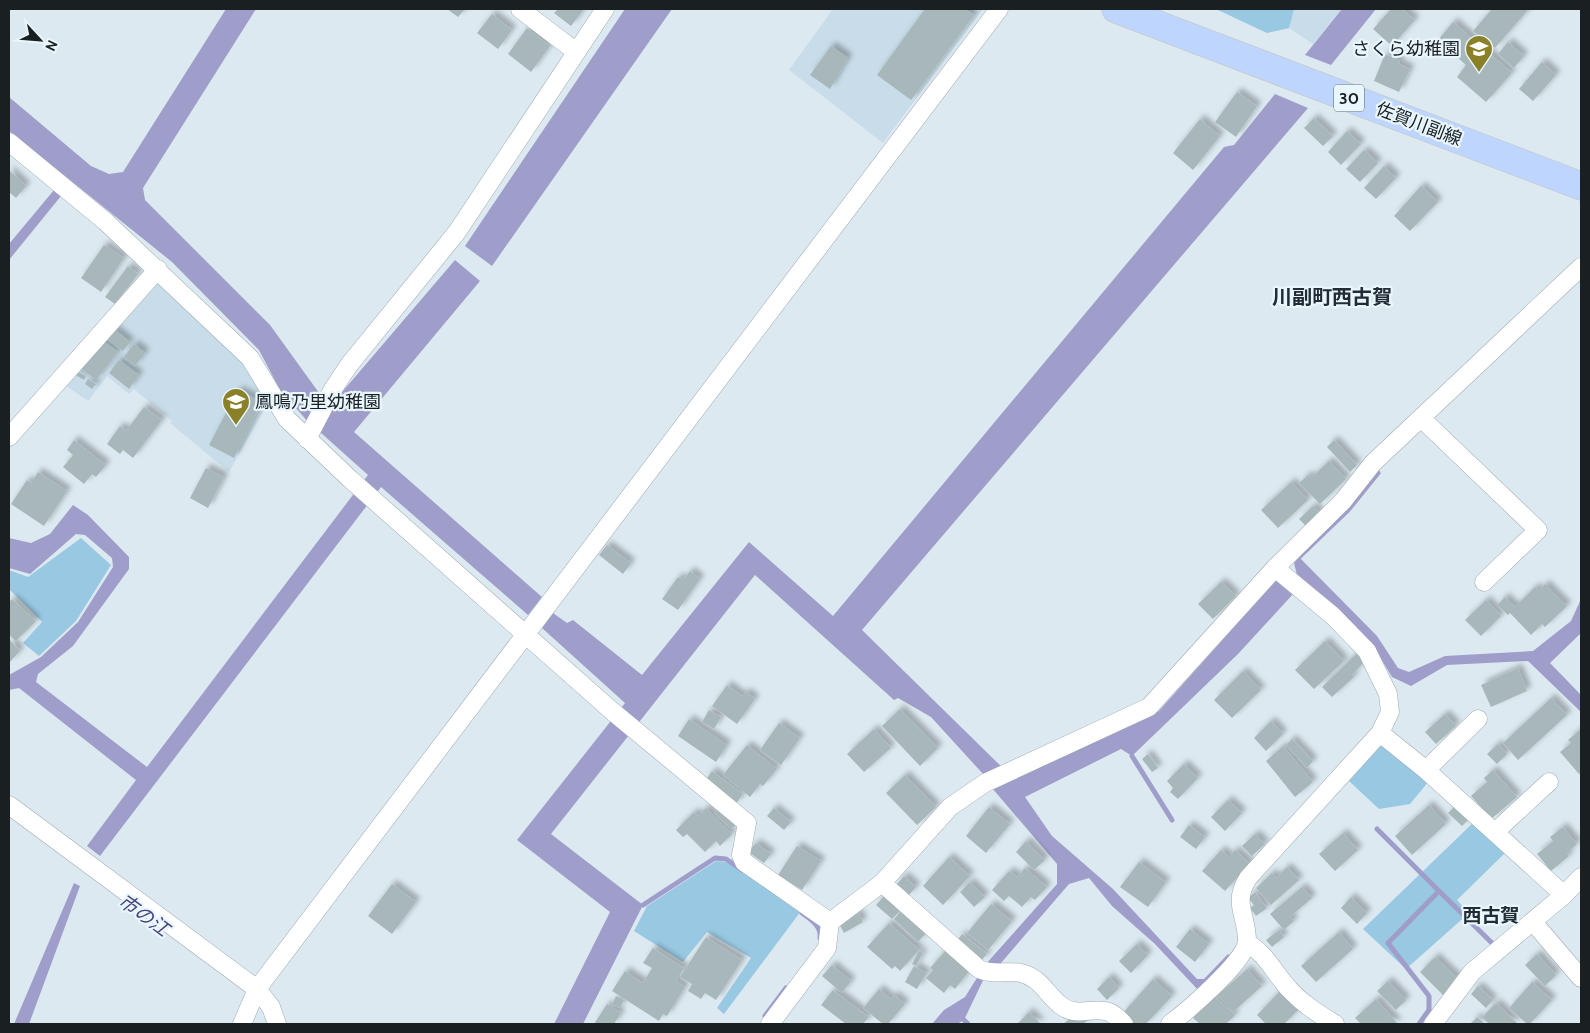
<svg xmlns="http://www.w3.org/2000/svg" width="1590" height="1033" font-family="Cabin,'Noto Sans JP',sans-serif">
<style>
.built{fill:#c8dde9}
.green{fill:#99c8e2}
.water{fill:#9f9eca}
.lines{fill:none;stroke-linecap:round;stroke-linejoin:round}
.stream{stroke:#9f9eca;stroke-width:5}
.building{fill:#a8b8ba;filter:url(#shadow)}
.minor-casing{stroke:#9da9b1;stroke-width:19}
.primary-casing{stroke:#c3c5c6;stroke-width:29}
.minor{stroke:#fff;stroke-width:18}
.primary{stroke:#bed6fd;stroke-width:28}
.labels{text-anchor:middle;dominant-baseline:central;stroke-width:4.5;stroke-linejoin:round;paint-order:stroke}
.shield{fill:#e9f6fe;stroke:#586064;stroke-width:1}
.shield-label{font-size:16px;font-weight:bold;fill:#1a1f22}
.poi-label{font-size:18px;fill:#1a1f22;stroke:#e9f6fe;text-anchor:end}
.street-label{font-size:18px;fill:#1a1f22;stroke:#e9f6fe}
.water-label{font-size:19px;font-style:italic;fill:#46417a;stroke:#e9f6fe}
.neighbourhood-label{font-size:19px;font-weight:bold;fill:#222c32;stroke:#e9f6fe}
.quarter-label{font-size:20px;font-weight:bold;fill:#222c32;stroke:#e9f6fe}
</style>
<defs>
<filter id="shadow"><feDropShadow dx="4.5" dy="-4.5" stdDeviation="2.5" flood-color="#0004"/></filter>
</defs>
<rect width="100%" height="100%" fill="#dce9f0"/>
<path class="built" d="M833,9H983L883,143L789,70Z
M1216,9H1342L1313,44L1289,28L1267,33Z
M159,276L240,355L256,381L266,406L229,472L170,423L172,421L134,389L129,394L107,376L88,401L62,383Z"/>
<path class="green" d="M1216,9H1294L1289,28L1267,33Z
M81,538L111,565L76,621L39,656L23,643L42,622L9,589V570L28,577Z
M1381,745L1429,781L1410,804L1379,809L1349,781Z
M1476,820L1506,852L1457,900L1469,913L1406,969L1363,929Z
M716,861L735,863L801,911L724,1014L717,1008L751,958L707,932L683,962L634,931L647,906Z"/>
<path class="water" d="M226,9H256L143,188L145,200L270,325L322,397L309,423L280,390L259,350L172,262L9,131V97L91,166L109,174L123,172Z
M625,9H672L492,266L465,246Z
M1342,9H1376L1331,65L1305,55Z
M1275,94L1308,108L862,630L1013,778L1159,711L1276,580L1294,593L1238,654L1132,756L1121,749L1025,797L1052,836L1113,889L1197,979H1204L1228,954L1230,956L1199,991L1155,944L1112,906L1089,878L1069,884L1001,963L989,968L964,1020L957,1024H932L944,1010L965,997L985,965L1057,884V864L992,788L994,786L931,717L898,698L894,700L755,575L551,834L643,905L583,1024H554L610,912L517,840L625,703L542,628L553,613L567,623L573,620L642,675L749,542L833,616L1224,147L1234,145Z
M54,190L61,196L9,260V244Z
M455,260L480,281L354,432L542,597L528,615L381,487L100,856L87,846L136,780L19,688L9,690V675L41,657L78,622L113,567L112,558L85,535L76,534L30,574L9,568V538L31,543L50,534L73,505L88,515L129,557V569L73,646L38,674L36,682L147,767L368,475L320,432L337,398Z
M1299,557L1377,636L1398,668L1409,672L1445,656L1533,651L1571,621L1581,599V633L1550,663L1581,695V712L1528,661L1447,665L1411,686L1392,677L1372,644L1298,579L1294,563Z
M74,883L80,886L29,1024H14Z"/>
<g class="lines">
<path class="stream" d="M1299,557L1348,510L1378,473
M1132,756L1172,820
M1377,829L1439,891
M643,905L715,858L726,859L742,870
M802,913C810,919 822,926 820,938
M765,1016L786,988
M964,1020L968,1024
M1419,1024L1429,1010V996L1388,943L1439,891L1494,945L1497,942"/>
</g>
<path class="building" d="M447,9H465L458,17Z
M558,9H584L571,26L554,13Z
M925,9H965L974,15L911,100L877,75Z
M1391,9H1402L1415,20L1392,46L1373,29Z
M1492,9H1524L1527,11L1495,48L1473,31Z
M492,14L512,30L498,49L477,33Z
M1453,22L1512,73L1486,102L1457,77L1466,65L1438,40Z
M527,28L550,46L531,72L508,54Z
M1508,42L1524,56L1514,68L1498,54Z
M831,46L848,58L830,89L810,75Z
M1385,54L1400,61L1399,64L1410,69L1399,92L1374,81Z
M1542,62L1556,75L1533,101L1519,89Z
M1237,92L1257,106L1236,137L1215,122Z
M1314,118L1333,136L1323,146L1304,128Z
M1200,119L1220,136L1193,170L1173,153Z
M1347,131L1361,144L1341,165L1328,152Z
M1364,150L1378,163L1360,182L1346,169Z
M1384,166L1396,178L1376,199L1364,188Z
M9,170L26,186L16,198L9,192Z
M1421,186L1438,202L1410,231L1394,216Z
M104,245L124,258L101,292L81,278Z
M128,266L138,274L115,304L105,297Z
M114,329L130,342L123,351L106,338Z
M99,338L118,352L96,380L78,366Z
M134,344L145,353L135,366L124,357Z
M119,360L139,375L129,389L109,373Z
M76,371L86,376L84,380L74,374Z
M88,379L96,384L92,389L85,384Z
M238,390L262,402L234,458L209,445Z
M144,407L162,420L133,458L123,450L120,454L107,444L120,426L126,431Z
M74,440L106,465L96,477L92,474L84,484L63,467L73,455L67,450Z
M1334,440L1357,465L1350,472L1327,447Z
M1329,461L1346,479L1320,504L1299,483L1308,475L1311,478Z
M206,468L224,477L208,508L190,498Z
M38,472L67,491L44,526L11,504L27,480L31,483Z
M1291,482L1308,500L1278,528L1261,510Z
M1313,506L1320,513L1306,526L1299,519Z
M607,545L631,563L623,574L599,555Z
M690,571L700,579L678,610L662,599L678,577L683,580Z
M1221,582L1236,596L1213,619L1198,604Z
M1545,584L1567,606L1545,627L1542,624L1531,635L1510,613L1508,615L1497,605L1505,597L1515,607L1535,587L1539,591Z
M12,599L36,621L16,641L9,635V602Z
M1486,600L1501,616L1481,636L1465,620Z
M9,639L20,651L9,663Z
M1325,641L1344,661L1314,689L1295,670Z
M1356,654L1364,662L1352,675L1354,677L1332,697L1322,687Z
M1518,668L1527,691L1491,707L1481,685Z
M1243,671L1261,690L1232,718L1214,700Z
M727,685L742,696L746,692L755,699L737,724L712,706Z
M1551,698L1567,715L1518,760L1503,743Z
M900,709L938,748L920,766L882,726Z
M709,710L721,717L714,729L702,722Z
M1445,714L1456,726L1436,744L1425,732Z
M689,719L727,745L716,762L678,736Z
M1271,721L1283,734L1266,751L1254,738Z
M779,723L800,738L781,765L760,750Z
M874,729L891,748L864,772L847,754Z
M1581,729V773L1579,774L1560,752L1571,743L1568,740Z
M1292,739L1313,761L1307,768L1286,745Z
M1498,744L1507,754L1497,764L1487,754Z
M747,745L777,769L763,786L760,784L750,797L723,775Z
M1283,746L1313,782L1295,797L1266,761Z
M1148,754L1158,768L1152,772L1142,759Z
M1184,764L1198,778L1178,799L1170,792L1173,788L1167,781Z
M1493,770L1517,797L1491,819L1471,796L1487,782L1484,778Z
M712,771L743,794L736,804L705,781Z
M905,775L936,807L917,825L886,793Z
M1228,800L1242,813L1225,831L1211,817Z
M1457,804L1471,817L1462,826L1448,813Z
M1429,805L1446,824L1412,855L1395,836Z
M721,806L738,822L731,829L714,813Z
M989,807L1010,824L986,853L966,836Z
M706,808L732,834L720,846L716,841L705,852L687,834L683,837L676,830L694,812L698,816Z
M774,808L791,822L784,830L767,816Z
M1189,825L1205,837L1196,849L1180,837Z
M1563,827L1577,844L1567,853L1569,856L1551,871L1537,854L1553,841L1550,837Z
M1343,833L1358,850L1335,871L1319,854Z
M1255,834L1265,844L1252,856L1242,846Z
M1026,841L1045,860L1034,870L1016,852Z
M756,843L771,854L764,863L748,852Z
M797,846L821,861L802,890L778,875Z
M1221,850L1229,857L1235,850L1250,864L1225,891L1202,871Z
M949,857L970,876L943,905L923,886Z
M1139,862L1166,882L1148,907L1120,887Z
M1287,867L1299,880L1271,905L1256,888L1272,873L1276,878Z
M1025,868L1047,887L1035,900L1031,897L1022,907L1009,896L1004,901L992,890L1009,871L1017,877Z
M904,876L916,887L908,896L896,885Z
M970,882L985,897L974,907L960,892Z
M392,884L416,902L392,934L368,916Z
M1302,887L1312,898L1290,917L1294,921L1284,930L1270,914Z
M1255,892L1267,908L1256,916L1250,908L1254,905L1248,898Z
M886,894L902,909L892,919L876,905Z
M1351,897L1367,913L1357,924L1341,908Z
M991,904L1012,921L988,950L967,933Z
M904,908L928,931L918,942L894,919Z
M858,913L863,922L844,933L839,924Z
M889,923L919,950L900,971L895,966L892,969L867,947Z
M1190,929L1209,944L1195,962L1176,947Z
M1279,930L1284,937L1272,947L1266,940Z
M1339,932L1353,949L1316,982L1301,966Z
M962,934L987,954L981,961L957,941Z
M706,937L742,960L716,1000L705,993L701,999L688,991L692,984L680,977Z
M1137,944L1148,955L1131,973L1119,961Z
M653,948L684,968L676,981L685,987L667,1016L663,1014L659,1021L612,991L625,971L643,983L652,968L643,963Z
M946,950L970,970L955,989L950,985L944,993L926,978L933,970L930,968Z
M919,951L923,953L916,966L912,964Z
M1537,954L1556,975L1545,986L1525,965Z
M1435,957L1458,979L1443,995L1420,972Z
M832,965L851,981L842,993L822,976Z
M914,966L926,973L917,989L905,982Z
M1247,969L1262,986L1233,1012L1218,995Z
M1109,977L1119,988L1107,1000L1097,989Z
M1153,979L1172,996L1146,1024H1134L1122,1014Z
M1388,981L1406,1000L1396,1010L1377,991Z
M1532,982L1552,1000L1530,1024H1527L1509,1008Z
M1478,986L1493,1000L1486,1008L1471,994Z
M879,989L891,999L894,995L905,1004L888,1024H883L863,1008Z
M833,990L869,1017L863,1024H846L821,1005Z
M1280,991L1299,1009L1284,1024H1266L1257,1015Z
M616,996L624,1000L620,1008L612,1005Z
M1214,996L1235,1015L1226,1024H1200L1193,1018Z
M1376,999L1398,1024H1361L1355,1018Z
M1496,1003L1518,1024H1489L1482,1017Z
M607,1004L621,1013L614,1024H594Z
M1029,1012L1041,1024H1017Z
M1072,1017L1088,1020L1083,1024H1063Z
M1477,1017L1485,1024H1470Z"/>
<g class="lines">
<defs>
<path id="minor" d="M520,9L575,51
M9,142L106,222L250,358L287,419L350,479L612,711L747,823L741,855L744,862L830,922
M1421,418L1538,530L1484,582
M9,437L158,269
M307,439L333,389L349,365L457,232L605,9
M1380,733L1426,770L1564,895
M1426,770L1478,719
M9,805L257,989L271,1007L277,1024
M1495,832L1549,782
M882,883L979,969C994,976 1007,970 1021,973C1042,978 1047,996 1063,1007C1076,1016 1091,1008 1105,1011C1113,1012 1119,1019 1124,1024
M1533,922L1581,978
M1247,943C1267,954 1275,975 1291,991C1304,1005 1319,1014 1335,1024
M242,1024L257,989L999,9
M770,1024L827,948L830,922L882,883L950,807L985,783L1149,707L1275,568L1343,501L1373,463L1581,267
M1170,1024C1187,1011 1246,961 1247,941C1247,914 1232,904 1248,878L1380,733L1390,712L1388,694L1367,651L1333,616L1275,568
M1433,1024L1472,972L1564,895L1581,877"/>
<path id="primary" d="M1116,9L1581,186"/>
</defs>
<use href="#minor" class="minor-casing"/>
<use href="#primary" class="primary-casing"/>
<use href="#minor" class="minor"/>
<use href="#primary" class="primary"/>
</g>
<defs>
<symbol id="school-pin" viewBox="-11 -11 22 30"><path d="M0 17L-7.5 6A9.5 9.5 0 1 1 7.5 6Z" fill="#898027" stroke="#e9f6fe"/><path d="M0-5L7-2L0 1L-7-2ZM-4 1L0 2.5L4 1V4Q0 6-4 4Z" fill="#fff"/></symbol>
</defs>
<g fill-rule="evenodd">
<use href="#school-pin" x="1463" y="33" width="32" height="43"/>
<use href="#school-pin" x="220" y="386" width="32" height="43"/>
</g>
<g class="labels">
<rect class="shield" x="1334" y="84.5" width="30" height="27" rx="4"/>
<g class="shield-label">
<text x="1349" y="98">30</text>
</g>
<g class="poi-label">
<text x="1460" y="49">さくら幼稚園</text>
<text x="255" y="402" text-anchor="start">鳳鳴乃里幼稚園</text>
</g>
<g class="street-label">
<text transform="translate(1419 124) rotate(21)">佐賀川副線</text>
</g>
<g class="water-label">
<text transform="translate(144 915) rotate(36)">市の江</text>
</g>
<g class="neighbourhood-label">
<text x="1491" y="915">西古賀</text>
</g>
<g class="quarter-label">
<text x="1332" y="297">川副町西古賀</text>
</g>
</g>
<rect width="1590" height="1033" fill="none" stroke="#1a1f22" stroke-width="20"/>
<g transform="translate(40 40) rotate(116)" stroke="#e9f6fe" stroke-width="4" paint-order="stroke">
<path d="M0-4L9 19L0 12L-9 19Z" fill="#1a1f22"/>
<text y="-8" font-size="14" font-weight="bold" text-anchor="middle" fill="#1a1f22">N</text>
</g>
</svg>
